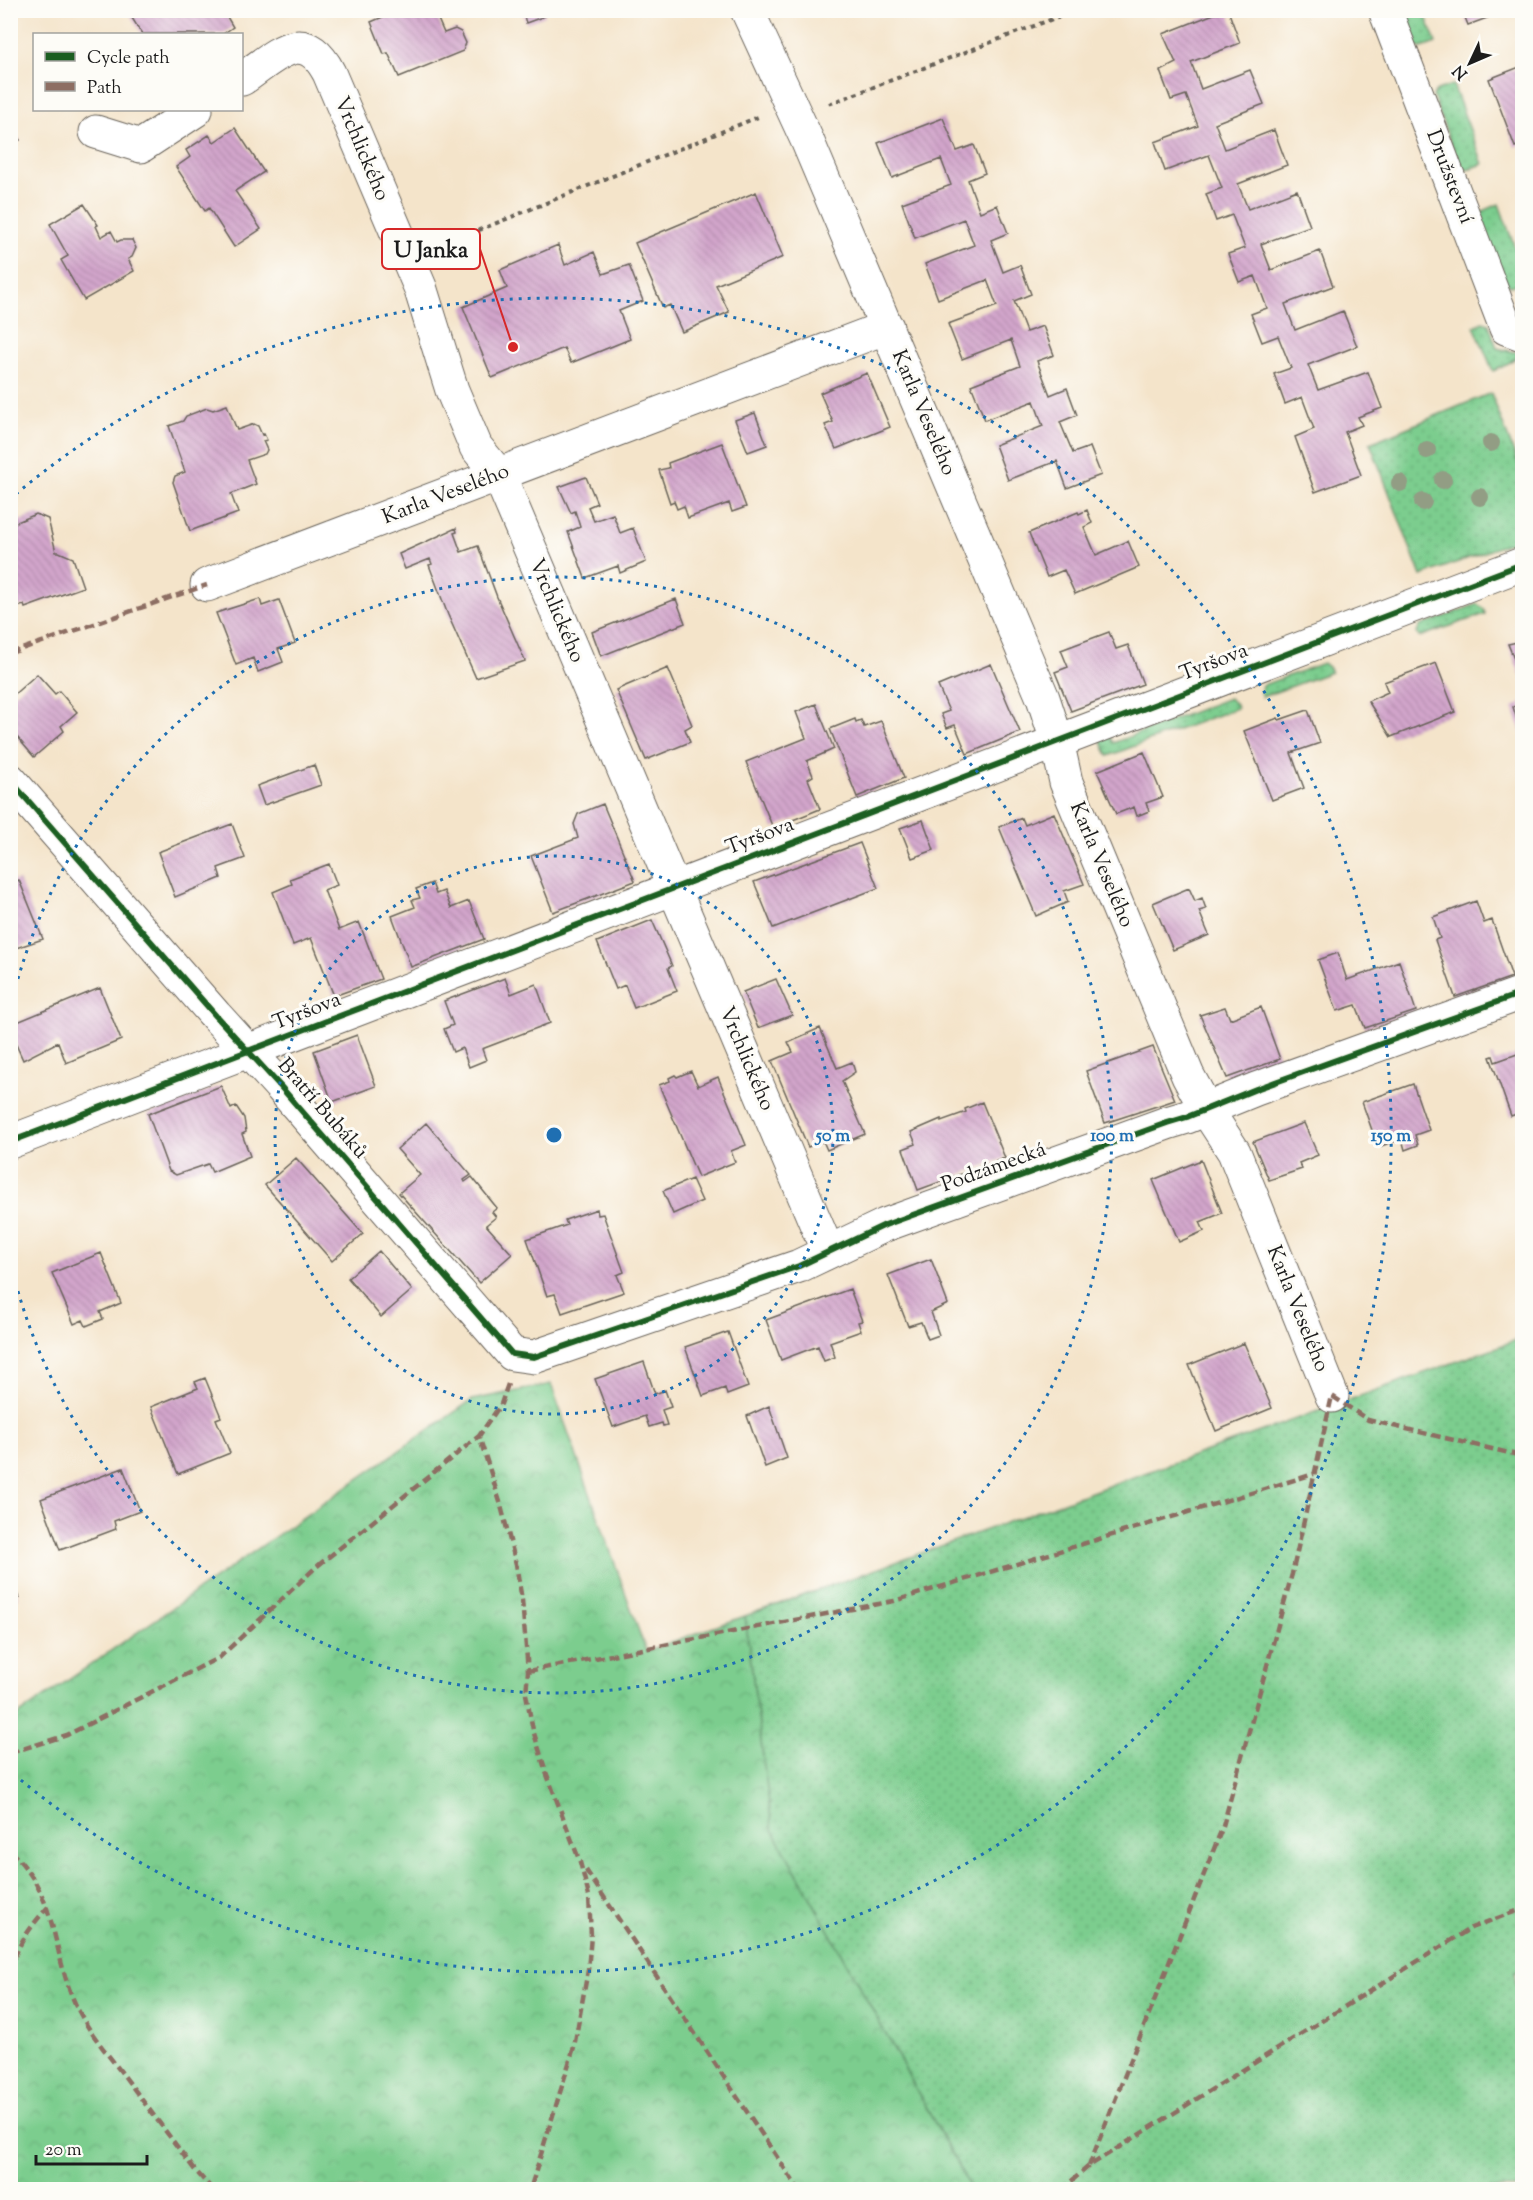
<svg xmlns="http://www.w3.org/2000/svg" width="1533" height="2200" font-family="'Sorts Mill Goudy',serif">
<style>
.grass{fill:url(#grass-dots);stroke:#4c7455;stroke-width:1.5}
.park{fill:url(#park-crowns);stroke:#4c7455;stroke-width:1.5}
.building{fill:url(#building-back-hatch)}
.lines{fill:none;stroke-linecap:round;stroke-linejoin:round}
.minor-casing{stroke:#686259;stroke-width:35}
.path{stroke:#686259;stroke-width:4;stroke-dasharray:4.5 4.5;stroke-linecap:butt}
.minor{stroke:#fff;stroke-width:33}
.quiet{stroke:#8d6e63;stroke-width:4.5;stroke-dasharray:9 4.5;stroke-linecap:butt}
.cycleway-casing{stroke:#fdfcf7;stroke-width:10}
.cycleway{stroke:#1b5e20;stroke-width:6}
.tree{fill:#929d84}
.ring{fill:none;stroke:#1f6fb2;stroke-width:3;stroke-dasharray:3 6}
.labels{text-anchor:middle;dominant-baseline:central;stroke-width:6;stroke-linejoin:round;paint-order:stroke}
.street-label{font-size:21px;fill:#1c1c1c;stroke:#fdfcf7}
.centre{fill:#1f6fb2;stroke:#fdfcf7;stroke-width:3}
.ring-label{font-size:18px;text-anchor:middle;font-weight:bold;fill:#1f6fb2;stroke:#fdfcf7;stroke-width:6;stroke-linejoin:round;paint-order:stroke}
.leader{fill:none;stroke:#d62828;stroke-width:2}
.callout-dot{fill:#d62828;stroke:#fdfcf7;stroke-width:2}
.callout{fill:#fdfcf7;stroke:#d62828;stroke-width:2}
.callout-label{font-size:22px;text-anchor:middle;font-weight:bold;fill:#1c1c1c}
</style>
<defs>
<pattern id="grass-dots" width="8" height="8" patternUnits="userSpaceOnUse" patternTransform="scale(1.5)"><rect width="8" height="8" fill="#7bcd8e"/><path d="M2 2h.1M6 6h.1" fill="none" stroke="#6aaf7a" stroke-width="1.8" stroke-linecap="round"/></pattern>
<pattern id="park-crowns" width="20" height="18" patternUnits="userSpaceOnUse" patternTransform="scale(1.5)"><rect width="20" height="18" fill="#7bcd8e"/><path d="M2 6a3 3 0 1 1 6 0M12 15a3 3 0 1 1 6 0" fill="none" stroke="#6aaf7a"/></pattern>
<pattern id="building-back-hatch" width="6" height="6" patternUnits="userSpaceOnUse" patternTransform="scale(1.5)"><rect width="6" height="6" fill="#d2a5cb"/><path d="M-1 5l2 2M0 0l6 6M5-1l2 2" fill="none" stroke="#b48dae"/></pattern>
</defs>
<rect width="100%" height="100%" fill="#fdfcf7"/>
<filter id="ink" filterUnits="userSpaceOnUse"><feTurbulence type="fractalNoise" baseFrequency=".0167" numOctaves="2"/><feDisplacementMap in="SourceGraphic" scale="12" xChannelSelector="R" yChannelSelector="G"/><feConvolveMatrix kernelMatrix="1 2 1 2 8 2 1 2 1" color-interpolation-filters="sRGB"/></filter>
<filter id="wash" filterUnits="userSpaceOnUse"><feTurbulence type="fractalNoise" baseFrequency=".008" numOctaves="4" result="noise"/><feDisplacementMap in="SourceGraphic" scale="24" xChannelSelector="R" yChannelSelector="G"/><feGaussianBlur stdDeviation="1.35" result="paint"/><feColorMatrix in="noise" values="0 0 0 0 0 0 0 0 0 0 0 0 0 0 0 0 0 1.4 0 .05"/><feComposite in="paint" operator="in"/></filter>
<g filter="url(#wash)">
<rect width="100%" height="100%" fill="#f4e4ca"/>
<path class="grass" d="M1400,11H1424L1436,43L1422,48L1414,47Z
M1453,85L1483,164L1467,170L1460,168L1433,96L1437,90Z
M1499,204L1522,267V282L1511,286L1505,283L1479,216L1483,211Z
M1483,322L1489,324L1497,348L1519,353L1518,356L1504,366L1493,371L1474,326Z
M1491,393L1522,474V538L1421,576L1370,443Z
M1477,604L1484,609L1485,614L1419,637L1417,633L1420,626Z
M1323,663L1328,667L1331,672L1262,697L1260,692L1263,685Z
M1229,698L1235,703L1237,708L1108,756L1099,736L1108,732L1113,743Z
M1522,1338V1969L1514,1973L1522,2008V2189H971L772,1828L745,1616Z"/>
<path class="park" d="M551,1384L646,1651L745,1616L772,1828L971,2189H11V1720L472,1400Z"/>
<g id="blocks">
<path class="building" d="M127,10H223L233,27L223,34H142Z
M399,10H434L444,33L455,29L461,32L466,43L463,51L399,77L388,53L384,54L371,22Z
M522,10H543L545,16L526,23Z
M1224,10H1228L1240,43L1191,62L1201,89L1250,70L1264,104L1215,123L1225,149L1274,130L1287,165L1238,184L1248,209L1297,190L1310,226L1261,244L1271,270L1320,251L1333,286L1285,304L1295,330L1343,311L1357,346L1308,365L1318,390L1368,372L1382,408L1358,417L1362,425L1345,432L1361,475L1315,492L1295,437L1314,429L1302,397L1285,404L1274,374L1291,368L1278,336L1262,342L1251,314L1267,308L1255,276L1239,282L1228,254L1245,248L1232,215L1216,221L1206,194L1222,188L1209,155L1165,171L1155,142L1198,126L1186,95L1171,100L1160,71L1176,63L1163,34Z
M1462,10H1506V11L1468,25Z
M1522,66V144L1515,147L1489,79Z
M943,118L957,151L974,145L985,173L968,180L980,212L997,205L1008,233L991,240L1003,272L1020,265L1031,294L1014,301L1026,332L1043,326L1054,355L1037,361L1050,395L1067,388L1077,415L1060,422L1073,453L1090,447L1101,475L1067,488L1057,461L1008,480L995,445L1043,426L1034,401L985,420L971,385L1020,366L1011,340L962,359L948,324L997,306L987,280L938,299L925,264L974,245L964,219L915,238L902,203L951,185L941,159L892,178L878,143Z
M10,125L20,140L10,146Z
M235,128L264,172L235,191L261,229L234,247L209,208L205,211L176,167L190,157L186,150L209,135L214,142Z
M756,192L783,257L716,285L729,312L682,332L670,305L663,308L635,243Z
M84,204L98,225L96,226L101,237L111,231L117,242L121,240H132L136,248L132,257L128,259L134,271L84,300L61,260L68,256L50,224Z
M558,245L565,265L594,252L603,274L629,265L643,301L619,311L630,339L571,363L564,348L492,378L463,307L507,288L500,270Z
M867,373L890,427L836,449L825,425L833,422L820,393Z
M227,405L237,430L254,424L258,426L262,435L264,434L267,440L263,441L267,450L265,454L247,460L256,484L231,494L238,513L190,531L173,482L175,476L185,472L169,426L183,421L186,416L207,408L213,410Z
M755,413L767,445L748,452L735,420Z
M722,443L746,507L732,512L729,503L688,518L684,506L677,509L674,501L670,503L659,470L669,468L668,463Z
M586,477L597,503L588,507L594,521L613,514L620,533L633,528L646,562L620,573L618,566L585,578L568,532L580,527L575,511L571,513L559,487Z
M1087,510L1092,523L1084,527L1096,555L1128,541L1139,567L1075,594L1064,570L1047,577L1029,533L1078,512L1079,514Z
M36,514L48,519L56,552H59L73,558L83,587L25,608L24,605L10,609V525Z
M456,528L457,532L454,533L461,552L478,546L497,597L525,661L476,678L448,615L429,565L432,564L430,559L405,569L399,554Z
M260,599L262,606L279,600L295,643L278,649L283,662L258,672L253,658L236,665L216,613Z
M676,599L685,623L601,656L592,632Z
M1522,629V679L1508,644L1522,641L1517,631Z
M1109,632L1116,649L1128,645L1143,684L1071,711L1055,672L1068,667L1061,650Z
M1436,663L1455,712L1391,737L1368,701L1388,692L1384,682Z
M991,664L1020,732L967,754L955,725L947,728L941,714L949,711L938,686Z
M668,668L692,725L685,729L690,742L646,760L616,690Z
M37,674L55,694L59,691L77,712L61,726L64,731L34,757L12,731L16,728L10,722V698Z
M1522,703V735L1513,707Z
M816,704L834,749L807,761L813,776L808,779L820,809L773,828L746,762L806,738L796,712Z
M1308,710L1320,743L1291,753L1304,788L1272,800L1244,731L1278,718L1279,720Z
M855,719L856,722L861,720L864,727L881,721L904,778L857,797L830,729Z
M1144,752L1163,797L1146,803L1149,811L1137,816L1134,807L1116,814L1097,771Z
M314,765L321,785L264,805L257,786Z
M603,804L635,881L553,912L531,856L578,838L574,824L578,814Z
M1054,813L1084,884L1064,891L1068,902L1036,916L999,827L1022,818L1025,825Z
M923,820L934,850L912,858L900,828Z
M232,824L245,858L218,868L221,878L175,897L158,852Z
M860,843L878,888L773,928L754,882Z
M329,864L337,885L324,890L339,930L359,922L381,979L334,996L311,938L293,945L273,892L292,884L290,879Z
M10,873L14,882L19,880L43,939L10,950Z
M432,883L436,894L444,891L451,908L469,901L484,939L411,967L392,916L415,907L412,900L420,898L416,889Z
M1189,888L1195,901L1202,898L1206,909L1199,911L1209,935L1173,950L1153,903Z
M1476,901L1484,923L1492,920L1512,977L1455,997L1435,940L1440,938L1433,917Z
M652,920L672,966L668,968L677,991L634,1008L625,985L616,989L597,942Z
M1338,953L1347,980L1399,961L1416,1011L1365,1028L1356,1005L1337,1011L1318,960Z
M505,978L511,994L536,984L550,1023L482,1049L486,1060L469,1067L462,1048L453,1052L444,1029L453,1025L444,1001Z
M776,979L792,1015L758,1028L743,992Z
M100,988L121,1040L66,1063L58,1042L23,1060L10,1031V1025Z
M1225,1007L1230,1019L1261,1007L1280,1059L1227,1078L1200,1015Z
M820,1028L837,1068L852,1062L855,1072L842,1081L865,1134L827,1150L823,1141L808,1147L772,1061L793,1052L788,1042Z
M357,1035L376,1086L332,1102L314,1051Z
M1153,1047L1175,1100L1105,1123L1086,1071Z
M1522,1049V1112L1511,1116L1490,1057L1493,1056L1495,1062L1520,1053L1519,1050Z
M691,1071L698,1086L718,1077L746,1145L731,1151L735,1162L698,1177L659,1085L670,1081L669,1078L675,1075L677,1077Z
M1413,1084L1429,1130L1415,1135L1418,1145L1405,1150L1402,1139L1378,1147L1362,1102Z
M221,1086L231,1109L236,1106L244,1118L246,1132L242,1134L250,1156L212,1172L208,1164L176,1175L169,1171L148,1114Z
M982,1102L1005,1158L918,1190L903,1149L916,1144L911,1132L941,1119V1121L966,1112L965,1109Z
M426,1123L471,1175L464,1180L465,1182L472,1177L497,1208L492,1212L496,1217L486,1225L512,1254L479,1283L399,1193L420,1175L397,1149Z
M1304,1123L1318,1155L1299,1163L1302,1169L1269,1180L1253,1142Z
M296,1158L363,1234L332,1261L265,1185Z
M1201,1160L1222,1213L1200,1222L1204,1231L1179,1242L1153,1180Z
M692,1179L702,1201L673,1214L663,1191Z
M597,1209L598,1215L603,1214L624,1272L617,1275L624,1292L562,1313L555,1294L547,1296L527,1239L567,1225L565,1220Z
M379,1251L412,1290L381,1317L348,1278Z
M101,1253L121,1303L100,1312L103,1319L86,1326L83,1320L74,1324L52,1273Z
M931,1259L948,1304L931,1312L939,1335L928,1339L921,1322L908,1326L888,1275Z
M850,1289L862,1321L858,1322L861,1331L830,1342L835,1357L824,1361L818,1346L781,1360L766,1320Z
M728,1332L748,1387L727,1395L725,1388L703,1396L685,1347Z
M1244,1343L1272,1408L1216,1431L1189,1365Z
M644,1362L655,1394L665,1390L671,1407L662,1410L667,1425L663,1426L662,1423L649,1427L645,1416L613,1427L595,1379Z
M205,1378L221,1417L216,1419L230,1453L178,1474L151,1407L198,1388L195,1382Z
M769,1406L787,1458L765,1467L747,1416Z
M123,1468L140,1511L114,1521L116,1529L60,1550L41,1499Z
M10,1577L19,1598L10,1601Z"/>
</g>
</g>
<g filter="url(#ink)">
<use href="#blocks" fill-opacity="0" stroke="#686259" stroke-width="1.5"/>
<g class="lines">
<defs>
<path id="minor" d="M747,10L807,140L1043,698L1057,741L1066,782L1188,1076L1206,1109L1234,1152L1332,1396
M1385,10L1506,328L1522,334
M242,79C275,57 303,23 329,73L420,287L452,390L476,447L499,475L828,1252
M96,132L141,146L196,110
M207,585L887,327
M10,780L216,1016L281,1087L512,1354L534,1357L799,1266L885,1225L1167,1123L1187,1117L1256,1089L1522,993
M10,1142L1522,564"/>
</defs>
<use href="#minor" class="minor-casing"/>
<path class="path" d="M829,104L1076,10
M435,235H467
M449,262L452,254L467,235L758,117"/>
<use href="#minor" class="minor"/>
<path class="quiet" d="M10,653L207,585
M508,1384L501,1404L479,1436L500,1502L516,1564L522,1600L528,1671L526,1694L533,1730L546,1772L580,1862L589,1896L591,1936L588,1970L574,2047L530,2190
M528,1671L894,1601L1314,1474
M10,1753L67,1735L220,1657L315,1568L479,1436
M10,1851C58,1895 51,1948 74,2001C86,2029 107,2053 125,2077C148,2108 171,2138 194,2169L213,2190
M586,1870L799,2190
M10,1971C17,1945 30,1927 48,1907
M1089,2166L1223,1826L1292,1574L1332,1396L1368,1420L1522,1456
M1061,2190L1089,2166L1471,1928L1522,1909"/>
<defs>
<path id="cycleway" d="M10,780L216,1016L281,1087L512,1354L534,1357L799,1266L885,1225L1167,1123L1187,1117L1256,1089L1522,993
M10,1142L1522,564"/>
</defs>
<use href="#cycleway" class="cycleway-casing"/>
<use href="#cycleway" class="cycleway"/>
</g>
<g class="tree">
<circle cx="1491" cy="443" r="9"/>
<circle cx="1427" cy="450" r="9"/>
<circle cx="1443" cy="480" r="9"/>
<circle cx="1400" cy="483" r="9"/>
<circle cx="1480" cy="497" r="9"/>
<circle cx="1423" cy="502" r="9"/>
</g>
</g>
<g class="ring">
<circle cx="554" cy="1135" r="279"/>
<path d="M11 1005A558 558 0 1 1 11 1265"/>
<path d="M16 494A837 837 0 1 1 16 1776"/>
</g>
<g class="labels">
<g class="street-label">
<text transform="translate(361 149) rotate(67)">Vrchlického</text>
<text transform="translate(1449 177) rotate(69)">Družstevní</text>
<text transform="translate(923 413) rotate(67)">Karla Veselého</text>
<text transform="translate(446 495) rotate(-21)">Karla Veselého</text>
<text transform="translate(556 611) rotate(67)">Vrchlického</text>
<text transform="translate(1214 663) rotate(-21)">Tyršova</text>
<text transform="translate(760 837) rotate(-21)">Tyršova</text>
<text transform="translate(1101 865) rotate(67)">Karla Veselého</text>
<text transform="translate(307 1012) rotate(-21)">Tyršova</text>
<text transform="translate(746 1059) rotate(67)">Vrchlického</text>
<text transform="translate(322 1109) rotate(49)">Bratří Bubáků</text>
<text transform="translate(994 1168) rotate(-20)">Podzámecká</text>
<text transform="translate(1297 1309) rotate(68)">Karla Veselého</text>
</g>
</g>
<circle cx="554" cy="1135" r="9" class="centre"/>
<g class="ring-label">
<text x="833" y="1141">50 m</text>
<text x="1112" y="1141">100 m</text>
<text x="1391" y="1141">150 m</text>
</g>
<path class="leader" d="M513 347L480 249"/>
<circle class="callout-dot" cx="513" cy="347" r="6"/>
<rect class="callout" x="382" y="229" width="98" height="40" rx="6"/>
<g class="callout-label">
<text x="431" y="257">U Janka</text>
</g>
<rect width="1533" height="2200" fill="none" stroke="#fdfcf7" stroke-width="36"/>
<rect x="33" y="33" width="210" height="78" fill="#fdfcf7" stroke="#a3a29f" stroke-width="1.5"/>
<rect x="45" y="52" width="30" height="9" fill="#1b5e20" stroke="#a3a29f" stroke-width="1.5"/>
<text x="87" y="63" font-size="18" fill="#1c1c1c">Cycle path</text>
<rect x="45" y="82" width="30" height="9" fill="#8d6e63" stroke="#a3a29f" stroke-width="1.5"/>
<text x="87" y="93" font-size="18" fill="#1c1c1c">Path</text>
<g transform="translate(1470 63) rotate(226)" stroke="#fdfcf7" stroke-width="4.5" paint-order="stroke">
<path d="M0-4.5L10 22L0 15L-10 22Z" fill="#1c1c1c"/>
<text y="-9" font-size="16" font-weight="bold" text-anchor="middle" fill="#1c1c1c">N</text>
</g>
<path d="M36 2155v9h111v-9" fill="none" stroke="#1c1c1c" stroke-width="3"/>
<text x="45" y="2155" font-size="18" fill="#1c1c1c" stroke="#fdfcf7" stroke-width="4.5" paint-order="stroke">20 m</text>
</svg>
